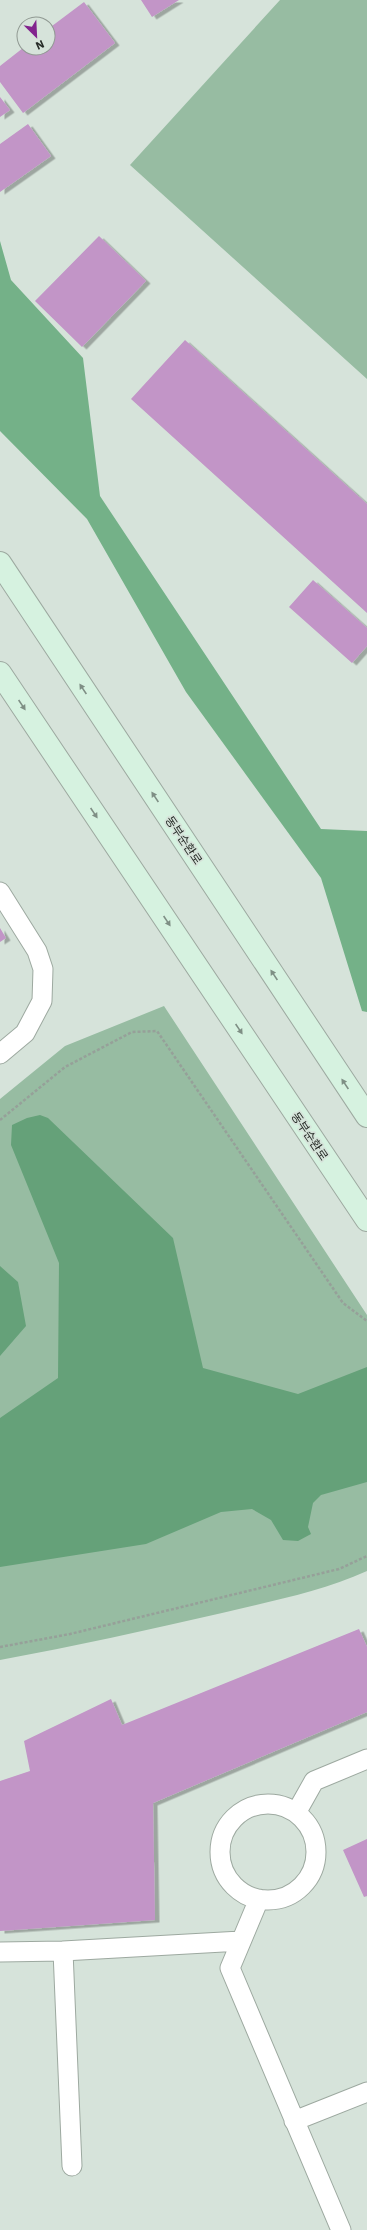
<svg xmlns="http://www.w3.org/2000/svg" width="367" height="2230" font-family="'IBM Plex Sans','Noto Sans KR',sans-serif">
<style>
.green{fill:#97bca2}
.forest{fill:#74b188}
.water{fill:#65a179}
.building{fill:#c295c7;filter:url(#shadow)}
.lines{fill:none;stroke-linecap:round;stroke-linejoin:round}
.lane-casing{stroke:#9da9a0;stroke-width:21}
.secondary-casing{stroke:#9da9a0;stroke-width:24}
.path{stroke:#96a099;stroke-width:2.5;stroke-dasharray:3 2;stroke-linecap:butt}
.lane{stroke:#fff;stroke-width:19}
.secondary{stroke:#d6f2e0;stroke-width:22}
.oneway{fill:#7e8e84}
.labels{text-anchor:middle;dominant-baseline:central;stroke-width:3.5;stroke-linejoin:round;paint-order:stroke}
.street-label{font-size:12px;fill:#262b27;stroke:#d6e3da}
</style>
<defs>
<filter id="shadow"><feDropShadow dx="4.5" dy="2.5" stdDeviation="0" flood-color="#0004"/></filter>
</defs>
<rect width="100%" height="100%" fill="#d6e3da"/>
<path class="green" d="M280,0H367V379L130,165Z
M164,1006L367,1315V1571C321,1592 271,1601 222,1613C148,1630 75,1646 0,1660V1099L65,1046Z"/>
<path class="forest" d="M0,241L11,280L83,358L100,496L321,829L367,831V1012L362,1011L321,878L186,692L87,519L0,431Z"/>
<path class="water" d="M40,1115L48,1118L173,1238L203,1368L298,1394L367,1367V1482L321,1495L313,1503L308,1527L311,1534L298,1541L283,1540L271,1520L252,1509L221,1512L146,1544L0,1567V1418L58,1378L59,1263L11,1145L12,1125L27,1118Z
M0,1266L18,1282L26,1326L0,1356Z"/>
<path class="building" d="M141,0H179L152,17Z
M84,2L115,43L23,113L0,82V66L23,48H48V29Z
M0,97L10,110L0,117Z
M28,124L51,156L0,192V144Z
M99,236L146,281L82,347L35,301Z
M185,340L367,504V613L131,399Z
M313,580L367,628V646L352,663L289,607Z
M0,928L6,938L0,942Z
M359,1629L367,1647V1712L153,1803L155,1920L0,1931V1781L30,1771L24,1741L111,1699L122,1725Z
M367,1839V1896L364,1897L343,1850Z"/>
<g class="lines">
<defs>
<path id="lane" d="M0,892L37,951L43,969L42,1001L25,1033L0,1054
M220 1852a48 48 0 1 1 96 0a48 48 0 1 1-96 0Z
M296,1813L314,1781L367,1759
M259,1899L230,1968L341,2230
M0,1952L63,1951
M294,2121L367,2092
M72,2166L63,1951L241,1941"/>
<path id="secondary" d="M0,563L367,1116
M0,673L367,1220"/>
</defs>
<use href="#lane" class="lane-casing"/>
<use href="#secondary" class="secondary-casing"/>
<path class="path" d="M0,1120L65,1067L132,1032L157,1031L343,1303L367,1321
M0,1647L70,1634L339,1569L367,1556"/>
<use href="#lane" class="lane"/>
<use href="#secondary" class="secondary"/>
</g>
<defs><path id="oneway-solid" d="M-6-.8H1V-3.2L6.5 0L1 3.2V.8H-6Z"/></defs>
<g class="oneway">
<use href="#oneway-solid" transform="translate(83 689) rotate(-124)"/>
<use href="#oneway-solid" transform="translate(22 705) rotate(56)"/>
<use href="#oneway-solid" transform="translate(155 797) rotate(-124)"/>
<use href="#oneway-solid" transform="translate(94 813) rotate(56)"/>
<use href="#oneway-solid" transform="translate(167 921) rotate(56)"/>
<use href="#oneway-solid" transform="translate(274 975) rotate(-124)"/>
<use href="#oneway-solid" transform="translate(239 1029) rotate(56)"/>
<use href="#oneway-solid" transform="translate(345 1084) rotate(-124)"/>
</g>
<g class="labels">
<g class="street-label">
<text transform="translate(184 840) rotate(56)">동부순환로</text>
<text transform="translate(310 1136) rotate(56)">동부순환로</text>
</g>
</g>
<g transform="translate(36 36) rotate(156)"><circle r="19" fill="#d6e3da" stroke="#909992"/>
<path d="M0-3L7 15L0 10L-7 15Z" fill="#82238e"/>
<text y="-6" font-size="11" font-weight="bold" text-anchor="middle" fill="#262b27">N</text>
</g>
</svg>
